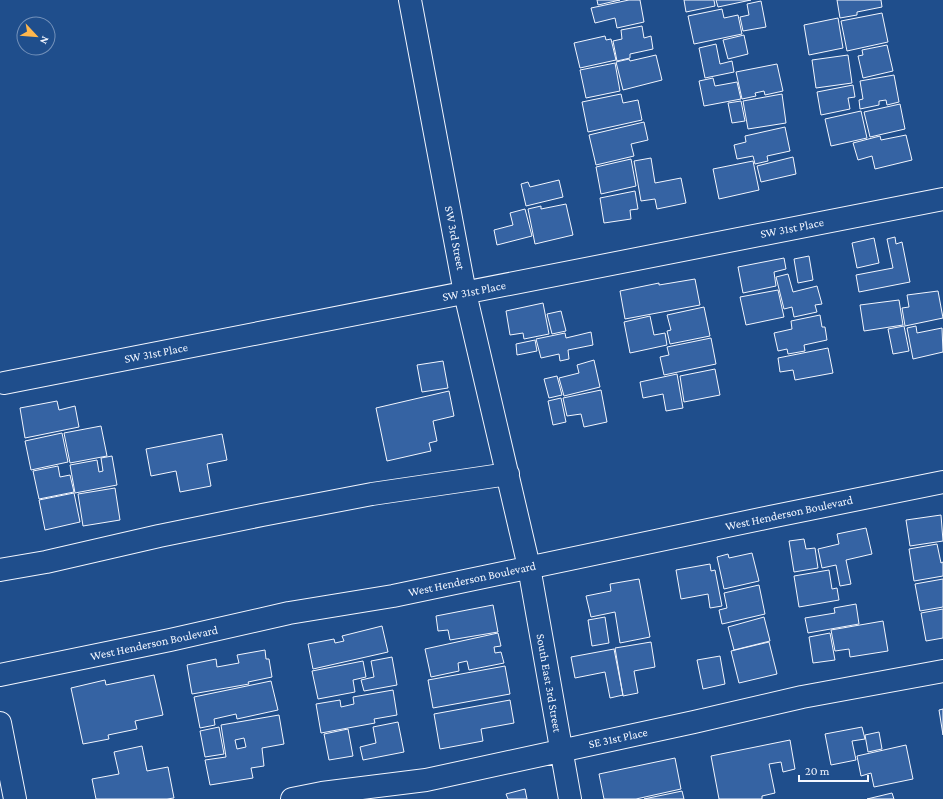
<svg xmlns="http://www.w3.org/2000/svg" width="943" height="799" font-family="'Crimson Pro',serif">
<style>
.building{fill:#3563a3;stroke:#f2f6ff;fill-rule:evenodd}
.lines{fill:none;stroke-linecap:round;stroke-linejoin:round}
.minor-casing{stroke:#f2f6ff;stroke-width:24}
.minor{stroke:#1f4e8c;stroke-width:22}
.labels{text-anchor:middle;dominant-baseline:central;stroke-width:3;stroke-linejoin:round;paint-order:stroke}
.street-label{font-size:12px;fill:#f2f6ff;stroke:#1f4e8c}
</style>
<rect width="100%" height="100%" fill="#1f4e8c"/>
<path class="building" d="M597,0H620L598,5Z
M629,0H640L644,22L617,28L615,18L595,23L591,8Z
M684,0H714L715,6L686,12Z
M716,0H751L718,7Z
M837,0H881L882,7L857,12V15L840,18Z
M761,1L766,27L743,31L740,17L749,15L747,4Z
M722,9L724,18L738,15L742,34L694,44L688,16Z
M882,13L888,42L847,51L841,21Z
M838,18L843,48L809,55L804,25Z
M642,26L644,38L651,36L653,49L630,54V58L617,61L613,41L622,39L621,30Z
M744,35L748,54L728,59L723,40Z
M605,36L606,40L611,39L616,60L580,68L574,43Z
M716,44L720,64L732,61L734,72L705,78L699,48Z
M887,45L893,71L863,78L858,56L863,55L862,50Z
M656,55L662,80L623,90L616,62L629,59L630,61Z
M848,55L852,83L816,88L812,60Z
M615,63L620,91L586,98L580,70Z
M777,64L783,91L765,95L764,91L755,93L756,96L742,99L736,72Z
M894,75L899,102L887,105L886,100L879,101V105L860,109L859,100L863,99L860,81Z
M713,78L715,86L737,82L741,99L704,106L699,81Z
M853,85L855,97L848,98L850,109L821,115L817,92Z
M621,94L623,103L638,100L642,120L588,132L582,102Z
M782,94L786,123L748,129L743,101Z
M741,101L745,121L732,123L728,103Z
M900,104L905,129L870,137L864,112Z
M861,111L867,138L831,146L825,119Z
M644,122L648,140L631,144L634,156L596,165L589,135Z
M785,127L790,151L767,156L768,161L755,164L753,156L737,159L734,145L746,142L745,136Z
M906,135L912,160L875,169L872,156L858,160L853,143L880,136L881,140Z
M793,157L796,174L761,182L757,166Z
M651,158L655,183L681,178L686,203L657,209L655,199L641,201L634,161Z
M631,159L636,186L601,194L596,167Z
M753,161L759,190L719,199L713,169Z
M559,180L563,197L526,206L521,184L528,182L530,187Z
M635,191L638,209L630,210L631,219L604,223L600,198Z
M566,204L573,235L535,244L528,209L541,206V209Z
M525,209L532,236L497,245L494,230L513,225L510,213Z
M895,237L896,244L902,242L910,282L859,292L856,275L893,268L887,239Z
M874,238L879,263L857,268L852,243Z
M809,256L813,280L798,283L794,259Z
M784,258L786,269L774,272L776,286L743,293L738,267Z
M788,274L793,292L817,286L822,304L815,305L817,312L794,317L792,307L784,309L776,277Z
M695,279L700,305L625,319L620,291L659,283V285Z
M778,290L784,317L746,325L740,297Z
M938,291L943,318L905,326L902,308L909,307L907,295Z
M899,300L903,325L864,331L860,305Z
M543,303L549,334L524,339L523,333L510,335L506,311Z
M704,307L710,336L670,344L667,331L671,330L667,315Z
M561,311L566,331L552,334L547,314Z
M820,315L822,327H825L827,340L804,345L805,351L788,354L787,349L778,351L774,333L792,329L791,321Z
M650,316L654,335L665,333L667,345L630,353L624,322Z
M904,326L909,351L893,354L888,329Z
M916,326L917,333L942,328L943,352L913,359L907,328Z
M591,332L593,345L568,350L569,359L560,361L559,354L541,358L536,339L565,333L566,338Z
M711,338L716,364L664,375L660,357L669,355L667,347Z
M535,340L537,351L517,355L516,344Z
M828,348L833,373L795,380L793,370L780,372L778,358Z
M594,360L600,387L564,396L559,378L579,373L577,365Z
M443,361L448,388L422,392L417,365Z
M715,369L720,395L684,402L680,376Z
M677,374L683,408L666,411L663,394L643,398L640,382Z
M557,376L562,395L549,398L544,379Z
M601,390L607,422L584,427L581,414L567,416L563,398Z
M449,391L454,416L433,421L437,441L429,443L431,451L387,461L376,408Z
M561,398L566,422L553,425L548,401Z
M57,401L59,410L75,406L79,427L25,438L20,408Z
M101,426L107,456L70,463L64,433Z
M62,433L68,462L31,470L25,441Z
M222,434L227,460L207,464L211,486L180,492L176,471L151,476L146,449Z
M112,456L117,485L75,493L70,465L97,460L99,472L103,471L101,458Z
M58,466L60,477L70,475L74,492L39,499L33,471Z
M115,488L120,520L83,526L78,494Z
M74,493L80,522L45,530L39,500Z
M941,515L943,541L910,546L906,520Z
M866,528L872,554L846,560L851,584L840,586L836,565L822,568L818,549L839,544L837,534Z
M804,539L806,549L815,548L818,568L794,572L789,541Z
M937,544L941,563L943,562V576L914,581L909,549Z
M752,553L759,581L724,589L717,557L728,554L729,558Z
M710,564L711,571L715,570L722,606L710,608L708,594L681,599L676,570Z
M829,570L832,589L837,588L839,600L799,607L794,576Z
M639,579L650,637L620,643L615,612L591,617L586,596L611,591L610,584Z
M943,579V607L920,611L915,584Z
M759,585L765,614L722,624L719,610L727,608L724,593Z
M856,604L859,624L808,633L805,618L835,613L834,608Z
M493,605L498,632L450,640L448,630L438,631L436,616Z
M943,609V638L926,641L921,613Z
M605,617L609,643L592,646L588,620Z
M764,617L770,641L734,650L728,627Z
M883,621L888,651L850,657L849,649L835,651L831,630Z
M382,626L388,652L313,669L308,644L334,639L335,643L344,641L342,636Z
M498,633L501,646L494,647L495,653L501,652L504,663L469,670L467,661L458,663L459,671L431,677L425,649Z
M830,633L835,660L813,663L809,637Z
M651,642L655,667L634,671L638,693L623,696L615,648Z
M769,642L777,674L739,683L731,651Z
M614,649L623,695L610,698L605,672L575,678L571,657Z
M265,650L266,659H269L272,677L248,682L249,684L192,694L187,665L216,659L217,667L239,663L237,655Z
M720,656L725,684L703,689L697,660Z
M392,657L397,685L364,691L361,680L374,677L371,661Z
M363,661L366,677L353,680L355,692L318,699L312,671Z
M505,666L510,694L433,708L428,680Z
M154,675L163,715L135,721L137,729L108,735L109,739L83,744L71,688L105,680L106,685Z
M271,681L278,710L237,719L236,714L214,719L215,725L200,728L194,697Z
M393,690L397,715L374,719L375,723L321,733L316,704L340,700L341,707L354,704L353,697Z
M510,700L514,723L481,729L483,741L440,749L434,714Z
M943,709V735L939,710Z
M279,715L284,744L262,748L264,766L251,768L253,778L210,785L205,760L226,757L221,725ZM244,738L246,747L237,749L235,740Z
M398,722L404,752L363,760L360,747L376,743L373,727Z
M219,727L224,754L205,757L200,731Z
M862,727L865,739L852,741L856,760L831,765L825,734Z
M348,729L353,756L329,760L324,734Z
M879,732L882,749L868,752L865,735Z
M790,740L795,769L783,772L781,762L769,764L775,793L762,796V799H719L711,756Z
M906,745L913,779L874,787L871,773L861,776L857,756Z
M142,746L147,771L168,767L174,798L167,799H96L92,779L119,774L114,752Z
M675,758L681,789L636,799H604L599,774Z
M525,789L527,799H508L506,794Z
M682,791L684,799H644Z
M892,793L894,799H867Z"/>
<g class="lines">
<defs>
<path id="minor" d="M410,0L465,293L529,567L570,799
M4,383L943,199
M0,570L46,562L159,536L262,515L372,494L508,474
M0,675L170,640L289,613L393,596L770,517L943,482
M0,723L15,799
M292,799L322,793L426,780L694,722L802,697L943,671"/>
</defs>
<use href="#minor" class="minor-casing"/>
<use href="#minor" class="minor"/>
</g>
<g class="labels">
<g class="street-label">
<text transform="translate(792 228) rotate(-11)">SW 31st Place</text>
<text transform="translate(455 238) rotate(79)">SW 3rd Street</text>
<text transform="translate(474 291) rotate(-11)">SW 31st Place</text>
<text transform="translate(156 353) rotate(-11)">SW 31st Place</text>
<text transform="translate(789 513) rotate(-12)">West Henderson Boulevard</text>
<text transform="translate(472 579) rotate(-12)">West Henderson Boulevard</text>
<text transform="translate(154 643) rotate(-12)">West Henderson Boulevard</text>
<text transform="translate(549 683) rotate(80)">South East 3rd Street</text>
<text transform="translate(618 738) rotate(-12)">SE 31st Place</text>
</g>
</g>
<g transform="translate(36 36) rotate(116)"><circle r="19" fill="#1f4e8c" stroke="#7391ba"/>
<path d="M0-3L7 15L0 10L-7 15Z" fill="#ffb74d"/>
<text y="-6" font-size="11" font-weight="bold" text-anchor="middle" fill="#f2f6ff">N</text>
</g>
<path d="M799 775v6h69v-6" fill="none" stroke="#f2f6ff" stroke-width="2"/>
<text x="805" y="775" font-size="12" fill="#f2f6ff" stroke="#1f4e8c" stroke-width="3" paint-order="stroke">20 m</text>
</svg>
